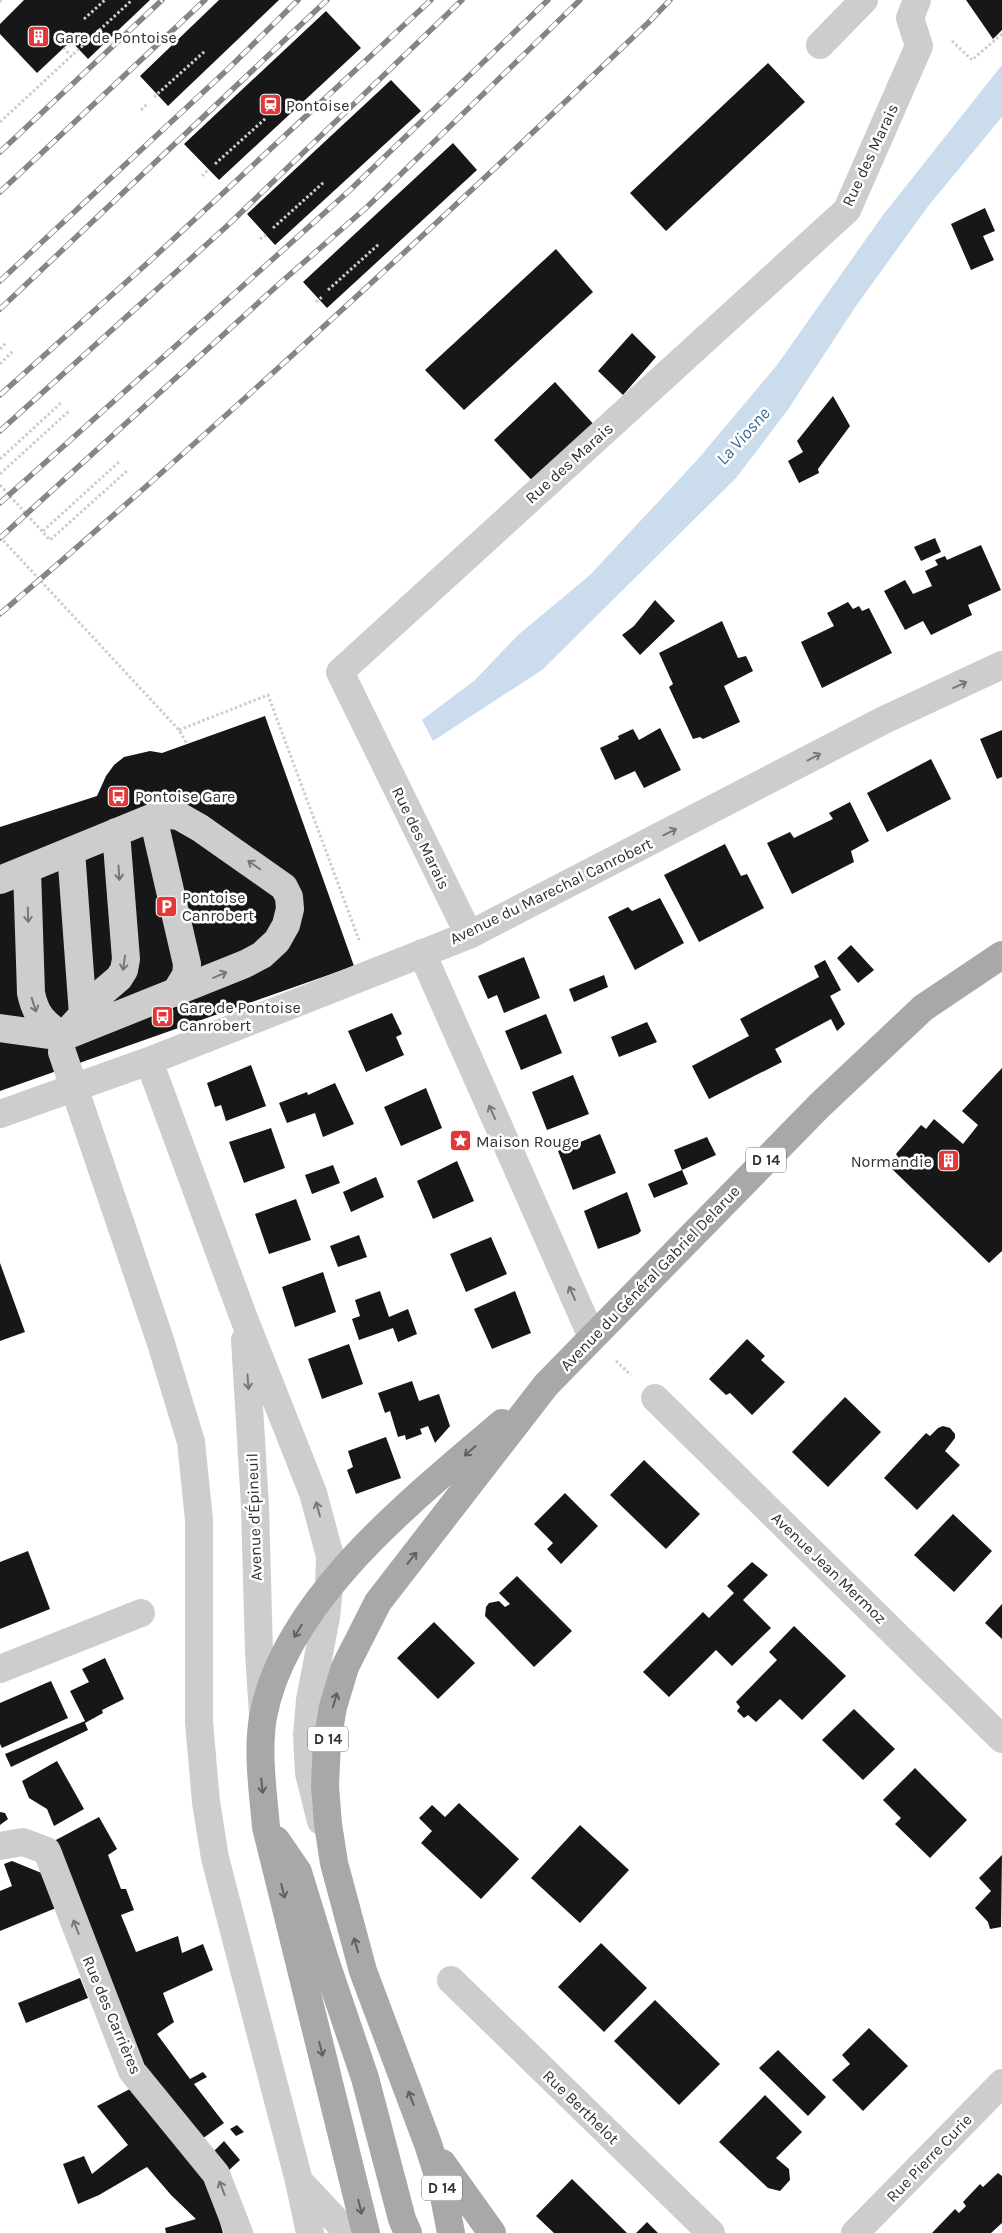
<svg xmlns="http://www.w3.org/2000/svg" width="1002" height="2233" font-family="Karla,sans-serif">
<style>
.water{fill:#cbddec}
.building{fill:#171717}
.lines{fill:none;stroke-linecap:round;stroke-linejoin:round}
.path{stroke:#cdcdcd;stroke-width:3;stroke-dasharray:2.5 2.5;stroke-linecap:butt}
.minor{stroke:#cdcdcd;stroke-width:28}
.major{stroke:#a8a8a8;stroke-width:28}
.rail-casing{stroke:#858585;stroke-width:5.5}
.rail{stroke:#fff;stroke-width:4;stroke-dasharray:11;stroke-linecap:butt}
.minor-bridge{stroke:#cdcdcd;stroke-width:28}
.oneway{stroke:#777}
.oneway2{stroke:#606060}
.labels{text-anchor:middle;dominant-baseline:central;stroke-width:5;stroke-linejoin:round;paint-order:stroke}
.shield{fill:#fff;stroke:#6e6e6e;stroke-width:1}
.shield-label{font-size:15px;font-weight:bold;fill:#303030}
.poi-label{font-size:16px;fill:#303030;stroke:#fff;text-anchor:start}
.street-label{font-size:16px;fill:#303030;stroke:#fff}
.water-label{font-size:18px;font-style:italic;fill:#3f6b91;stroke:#fff}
</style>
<rect width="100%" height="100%" fill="#fff"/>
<path class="water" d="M1002,65V117L929,205L856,306L787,411L736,478L542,670L433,741L422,720L475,680L518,635L590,575L698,459L777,365L883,215Z"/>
<path class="building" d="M24,0H150L88,59L71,41L37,73L0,34V24Z
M219,0H279L168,106L140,76Z
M966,0H1002V30L993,39Z
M326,11L361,48L219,180L184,144Z
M768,63L805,102L666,231L630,193Z
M391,80L421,111L275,245L247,214Z
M453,143L477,170L327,308L303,282Z
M985,208L995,231L983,236L994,260L971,270L951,224Z
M556,249L593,292L464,410L425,370Z
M632,333L656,357L623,395L598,371Z
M555,382L596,427L540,489L494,440Z
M833,396L850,426L818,469L819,473L799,483L788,461L803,452L797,441Z
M935,538L941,552L921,561L914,547Z
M981,545L1001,590L968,605L972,615L931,635L923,621L905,630L884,591L905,580L913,594L932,586L925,571L938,565L935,560L945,556L947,560Z
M655,600L675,621L640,655L622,635L634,626Z
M848,602L853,609L859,606L862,611L869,608L892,653L822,688L801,642L834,626L827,613Z
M722,621L738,658L746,656L753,671L724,686L740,722L703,739L700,737L693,739L669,687L673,684L659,653Z
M265,716L354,966L0,1091V827L97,796L106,776L114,765L124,757L150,751L162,753Z
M660,728L681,770L644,788L635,771L615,780L600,748L619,739L618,736L633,729L639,740Z
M1002,730V777L997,779L980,739Z
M931,759L951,799L887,832L867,793Z
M850,802L869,841L851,851L854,862L792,894L767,843L790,832L794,838L833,819L829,813Z
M725,844L741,876L747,874L764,908L699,942L664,875Z
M660,898L684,943L635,970L608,917L628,907L632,911Z
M851,945L874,970L858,983L837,958Z
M524,957L540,998L504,1013L497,995L488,999L478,976Z
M825,960L841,990L830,996L845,1024L837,1031L831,1019L775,1049L782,1062L709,1099L692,1066L749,1036L740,1019L819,977L814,966Z
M604,975L608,987L574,1002L569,989Z
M392,1013L402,1034L396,1037L404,1055L366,1072L348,1031Z
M546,1014L562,1053L521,1070L505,1031Z
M647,1022L657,1042L619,1057L611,1037Z
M251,1065L266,1106L226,1121L221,1105L215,1107L207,1083Z
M1002,1068V1251L989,1263L889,1166L898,1157L896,1154L921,1125L926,1129L934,1119L963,1144L978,1125L962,1111Z
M573,1075L589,1114L547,1130L532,1092Z
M335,1083L354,1124L323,1137L315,1113L287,1123L279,1103L307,1092L308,1095Z
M426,1088L442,1128L401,1146L384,1107Z
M271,1128L285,1168L244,1183L229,1142Z
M600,1134L616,1173L573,1190L558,1151Z
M707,1137L716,1155L682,1170L674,1150Z
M457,1161L474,1201L433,1219L417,1181Z
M333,1165L340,1183L312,1194L305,1175Z
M682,1170L688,1184L654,1198L648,1184Z
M376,1177L384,1197L351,1212L343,1192Z
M627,1192L641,1231L638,1234L598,1249L584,1211Z
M296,1199L311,1240L269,1254L255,1214Z
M359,1235L367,1257L338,1267L330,1246Z
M491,1237L507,1274L466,1292L450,1254Z
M0,1263L25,1332L0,1341Z
M323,1272L336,1312L295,1327L282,1287Z
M380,1291L389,1317L408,1309L417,1334L398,1342L393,1328L359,1340L352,1319L360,1316L355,1300Z
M515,1291L531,1333L492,1349L474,1309Z
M747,1339L765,1356L761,1360L785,1382L752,1415L730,1393L726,1395L709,1379Z
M349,1344L363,1384L322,1399L308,1359Z
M412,1381L419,1401L439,1394L450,1426L435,1443L428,1426L420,1429L422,1434L406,1440L405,1435L398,1437L390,1411L385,1413L378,1393Z
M845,1397L881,1432L828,1487L792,1452Z
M943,1426L950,1428L955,1434V1438L945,1451L960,1465L917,1510L884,1478L926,1433L930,1436L938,1428Z
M386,1437L401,1478L356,1494L347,1470L353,1467L348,1451Z
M644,1460L700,1514L666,1549L610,1495Z
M565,1493L598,1526L561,1564L547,1549L553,1543L534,1524Z
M953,1514L992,1551L954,1592L914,1555Z
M28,1551L50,1609L0,1629V1562Z
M752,1562L768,1575L743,1600L771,1628L732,1666L716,1650L669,1697L643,1672L703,1612L709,1618L734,1593L727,1586Z
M517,1576L572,1631L534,1667L485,1616L486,1607L489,1603L499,1601L505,1607L510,1604L499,1593Z
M1002,1604V1639L985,1623Z
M434,1622L475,1663L438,1699L397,1658Z
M794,1626L846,1676L802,1720L780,1699L756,1722L748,1715L744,1718L737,1711L740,1707L736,1702L777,1660L769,1652Z
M105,1658L124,1699L102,1710L103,1713L85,1723L88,1730L11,1767L5,1754L85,1721L70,1691L89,1682L82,1669Z
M51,1681L68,1718L2,1748L0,1744V1703Z
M854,1709L895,1749L863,1780L822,1740Z
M57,1761L84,1809L54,1826L47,1809L29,1798L22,1781Z
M915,1768L967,1820L930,1858L895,1824L901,1818L883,1800Z
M459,1803L519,1859L481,1899L421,1843L432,1831L419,1818L432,1805L445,1817Z
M0,1812L5,1813L8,1819L0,1825Z
M99,1817L117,1849L108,1855L121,1889H126L134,1910L121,1915L136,1952L178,1936L182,1953L203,1944L213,1970L163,1993L174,2022L157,2034L190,2079L203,2072L207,2077L194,2084L224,2123L202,2139L130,2048L54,1841Z
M580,1825L629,1870L580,1923L531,1878Z
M1002,1855L1001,1927L990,1929L988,1922L975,1908L991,1891L979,1878Z
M12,1861L44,1874L56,1908L0,1931V1891L12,1886L4,1864Z
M601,1943L647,1988L604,2032L558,1987Z
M80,1978L88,1998L26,2023L18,2003Z
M655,2000L720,2064L679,2105L614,2041Z
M869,2028L908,2066L863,2111L832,2080L850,2064L842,2055Z
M778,2050L826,2097L808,2116L759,2068Z
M130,2089L203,2177L214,2201L223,2233H166L165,2228L196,2219L171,2195L147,2167L99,2195L78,2204L63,2164L84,2156L92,2174L128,2145L97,2106Z
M765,2095L802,2132L776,2158L789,2169L790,2180L780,2191L768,2188L719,2142Z
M237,2125L244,2132L236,2136L230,2129Z
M224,2141L240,2160L228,2171L212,2153Z
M998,2173L1002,2176V2223L991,2233H932L955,2209L959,2213L966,2206L963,2202L980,2184L983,2187Z
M572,2179L627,2233H554L536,2216Z
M647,2222L658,2233H636Z"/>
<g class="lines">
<path class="path" d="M0,2L1,0
M84,19L105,0
M952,41L972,60L1002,34
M60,44L72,57
M154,97L205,51
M141,110L148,103
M0,122L132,0
M215,164L266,118
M202,176L208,170
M273,228L324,182
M260,239L266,235
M328,290L379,244
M316,302L322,297
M0,349L7,342
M0,364L14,350
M0,459L62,402
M0,474L69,411
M0,485L50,540L128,470
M43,531L120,461
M0,537L179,730L187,744
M179,730L268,695L359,940
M616,1361L631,1375"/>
<path class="minor" d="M820,45L864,0
M153,817L187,964L186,975L175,993
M71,851L83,1015
M27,870L31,993C36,1017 44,1022 63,1037
M0,880L161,814L179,816L200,828L284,887L289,897L290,909L286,925L277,941L262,955L245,964L63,1037L0,1028
M469,935L340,672L847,210L919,46L910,18L917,0
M422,953L592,1337
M67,1032L105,990L119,978L124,970L126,959L116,832
M149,1061L243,1316L313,1493L330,1556L329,1588L326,1617L310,1700L307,1735L309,1773L321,1821
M0,1114L149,1061L469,935L884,720L1002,665
M121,1225L160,1340L191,1442L199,1520V1722L206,1802L215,1858L299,2181L310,2233
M245,1340L255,1506L259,1652L263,1714
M655,1398L1002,1739
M0,1669L141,1613
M0,1846L23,1842L47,1851L132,2071L216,2174L239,2233
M451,1980L711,2233
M299,2181L348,2233
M855,2233L1002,2083"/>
<path class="major" d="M276,1840L298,1872L325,1960L365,2078L402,2219L408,2233
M442,2163L492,2233
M366,2233L266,1827C263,1791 257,1753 263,1717C284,1599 416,1497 502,1423
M451,2233L443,2191L428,2144L363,1971L334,1863L328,1824L325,1786L327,1742L333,1707L345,1667L378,1602L546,1385L819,1106L923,1008L1002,955"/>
<defs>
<path id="rail" d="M0,152L162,0
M0,192L205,0
M0,281L227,70L298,0
M0,309L327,0
M0,395L152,259L431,0
M0,431L227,226L462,0
M0,503L349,191L548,0
M0,538L279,284L367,207L580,0
M0,614C222,423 437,225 648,23L670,0"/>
</defs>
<use href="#rail" class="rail-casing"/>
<use href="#rail" class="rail"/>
<path class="minor-bridge" d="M62,1052L121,1225"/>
</g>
<defs><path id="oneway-shaft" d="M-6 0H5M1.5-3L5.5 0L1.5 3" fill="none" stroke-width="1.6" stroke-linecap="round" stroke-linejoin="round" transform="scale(1.25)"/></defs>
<g class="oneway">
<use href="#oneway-shaft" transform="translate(960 685) rotate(-25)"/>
<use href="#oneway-shaft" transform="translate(814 757) rotate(-28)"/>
<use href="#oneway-shaft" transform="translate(670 832) rotate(-27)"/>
<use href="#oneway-shaft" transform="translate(254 865) rotate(-145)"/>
<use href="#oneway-shaft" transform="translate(119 873) rotate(86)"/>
<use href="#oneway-shaft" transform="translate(28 915) rotate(88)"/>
<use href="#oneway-shaft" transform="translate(124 963) rotate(98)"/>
<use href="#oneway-shaft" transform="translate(220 975) rotate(-23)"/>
<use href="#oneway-shaft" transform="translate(34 1005) rotate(72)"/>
<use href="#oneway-shaft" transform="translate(492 1112) rotate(-114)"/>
<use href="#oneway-shaft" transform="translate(572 1293) rotate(-114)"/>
<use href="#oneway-shaft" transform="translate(248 1382) rotate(86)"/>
<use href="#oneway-shaft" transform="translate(318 1509) rotate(-105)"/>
<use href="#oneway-shaft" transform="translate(76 1927) rotate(-111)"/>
<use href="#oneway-shaft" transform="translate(222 2188) rotate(-111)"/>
</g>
<g class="oneway2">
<use href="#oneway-shaft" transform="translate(470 1451) rotate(139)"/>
<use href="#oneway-shaft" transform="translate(412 1558) rotate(-51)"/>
<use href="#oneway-shaft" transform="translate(298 1631) rotate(121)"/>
<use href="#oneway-shaft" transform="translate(335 1700) rotate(-73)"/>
<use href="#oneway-shaft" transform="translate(262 1786) rotate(84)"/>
<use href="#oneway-shaft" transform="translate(283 1891) rotate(76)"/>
<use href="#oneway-shaft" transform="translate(356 1945) rotate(-106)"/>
<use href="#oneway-shaft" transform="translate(321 2049) rotate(76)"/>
<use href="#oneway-shaft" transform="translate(411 2098) rotate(-111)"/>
<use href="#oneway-shaft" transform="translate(360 2207) rotate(77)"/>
</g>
<defs>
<symbol id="building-square" viewBox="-11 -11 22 22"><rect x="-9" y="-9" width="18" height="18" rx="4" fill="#e23837" stroke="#fff"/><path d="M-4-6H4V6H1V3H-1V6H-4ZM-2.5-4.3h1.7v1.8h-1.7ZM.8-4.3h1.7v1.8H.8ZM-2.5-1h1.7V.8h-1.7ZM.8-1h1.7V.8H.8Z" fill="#fff"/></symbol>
<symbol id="station-square" viewBox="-11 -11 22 22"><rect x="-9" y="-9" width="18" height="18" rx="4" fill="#e23837" stroke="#fff"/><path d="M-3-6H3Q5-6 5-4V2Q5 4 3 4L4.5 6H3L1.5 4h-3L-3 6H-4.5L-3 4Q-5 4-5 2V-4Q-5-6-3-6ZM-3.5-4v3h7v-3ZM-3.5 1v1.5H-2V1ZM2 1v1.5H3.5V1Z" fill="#fff"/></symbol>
<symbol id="bus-square" viewBox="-11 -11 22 22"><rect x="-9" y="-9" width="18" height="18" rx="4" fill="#e23837" stroke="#fff"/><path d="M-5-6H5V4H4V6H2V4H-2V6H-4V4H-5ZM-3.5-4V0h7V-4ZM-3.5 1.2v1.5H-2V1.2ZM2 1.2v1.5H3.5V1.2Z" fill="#fff"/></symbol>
<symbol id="parking-square" viewBox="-11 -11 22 22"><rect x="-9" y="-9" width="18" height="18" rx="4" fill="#e23837" stroke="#fff"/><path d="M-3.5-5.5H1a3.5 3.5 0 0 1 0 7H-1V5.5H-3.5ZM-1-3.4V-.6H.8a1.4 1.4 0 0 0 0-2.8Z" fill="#fff"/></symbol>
<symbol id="sight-square" viewBox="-11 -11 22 22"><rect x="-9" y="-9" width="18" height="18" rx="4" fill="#e23837" stroke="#fff"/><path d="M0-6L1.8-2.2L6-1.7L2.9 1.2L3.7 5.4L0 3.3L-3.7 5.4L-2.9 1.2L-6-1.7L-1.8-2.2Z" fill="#fff"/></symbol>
</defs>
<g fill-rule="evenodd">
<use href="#building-square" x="26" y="24" width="25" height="25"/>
<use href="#station-square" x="258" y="92" width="25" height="25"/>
<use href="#bus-square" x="106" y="784" width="25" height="25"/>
<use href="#parking-square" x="154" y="894" width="25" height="25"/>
<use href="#bus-square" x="150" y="1004" width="25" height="25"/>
<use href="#sight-square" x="448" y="1128" width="25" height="25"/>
<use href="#building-square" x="936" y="1148" width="25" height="25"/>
</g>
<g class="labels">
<g class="shield">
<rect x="746" y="1147.5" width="40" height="25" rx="4"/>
<rect x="308" y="1726.5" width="40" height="25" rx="4"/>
<rect x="422" y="2175.5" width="40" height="25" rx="4"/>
</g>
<g class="shield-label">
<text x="766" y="1160">D 14</text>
<text x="328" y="1739">D 14</text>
<text x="442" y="2188">D 14</text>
</g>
<g class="poi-label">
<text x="55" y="37">Gare de Pontoise</text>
<text x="286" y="105">Pontoise</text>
<text x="135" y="796">Pontoise Gare</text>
<text x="182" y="897">Pontoise<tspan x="182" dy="18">Canrobert</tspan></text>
<text x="179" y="1007">Gare de Pontoise<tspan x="179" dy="18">Canrobert</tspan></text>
<text x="476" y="1141">Maison Rouge</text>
<text x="932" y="1161" text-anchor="end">Normandie</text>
</g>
<g class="street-label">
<text transform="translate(870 155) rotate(-65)">Rue des Marais</text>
<text transform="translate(569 463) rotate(-42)">Rue des Marais</text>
<text transform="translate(421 838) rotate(64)">Rue des Marais</text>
<text transform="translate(551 891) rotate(-26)">Avenue du Marechal Canrobert</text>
<text transform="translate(650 1278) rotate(-46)">Avenue du Général Gabriel Delarue</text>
<text transform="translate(254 1517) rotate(-92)">Avenue d'Épineuil</text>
<text transform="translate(829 1568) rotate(44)">Avenue Jean Mermoz</text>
<text transform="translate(112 2015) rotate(67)">Rue des Carrières</text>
<text transform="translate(581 2107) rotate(44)">Rue Berthelot</text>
<text transform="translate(929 2158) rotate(-46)">Rue Pierre Curie</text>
</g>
<g class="water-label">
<text transform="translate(743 436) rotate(-48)">La Viosne</text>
</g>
</g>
</svg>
